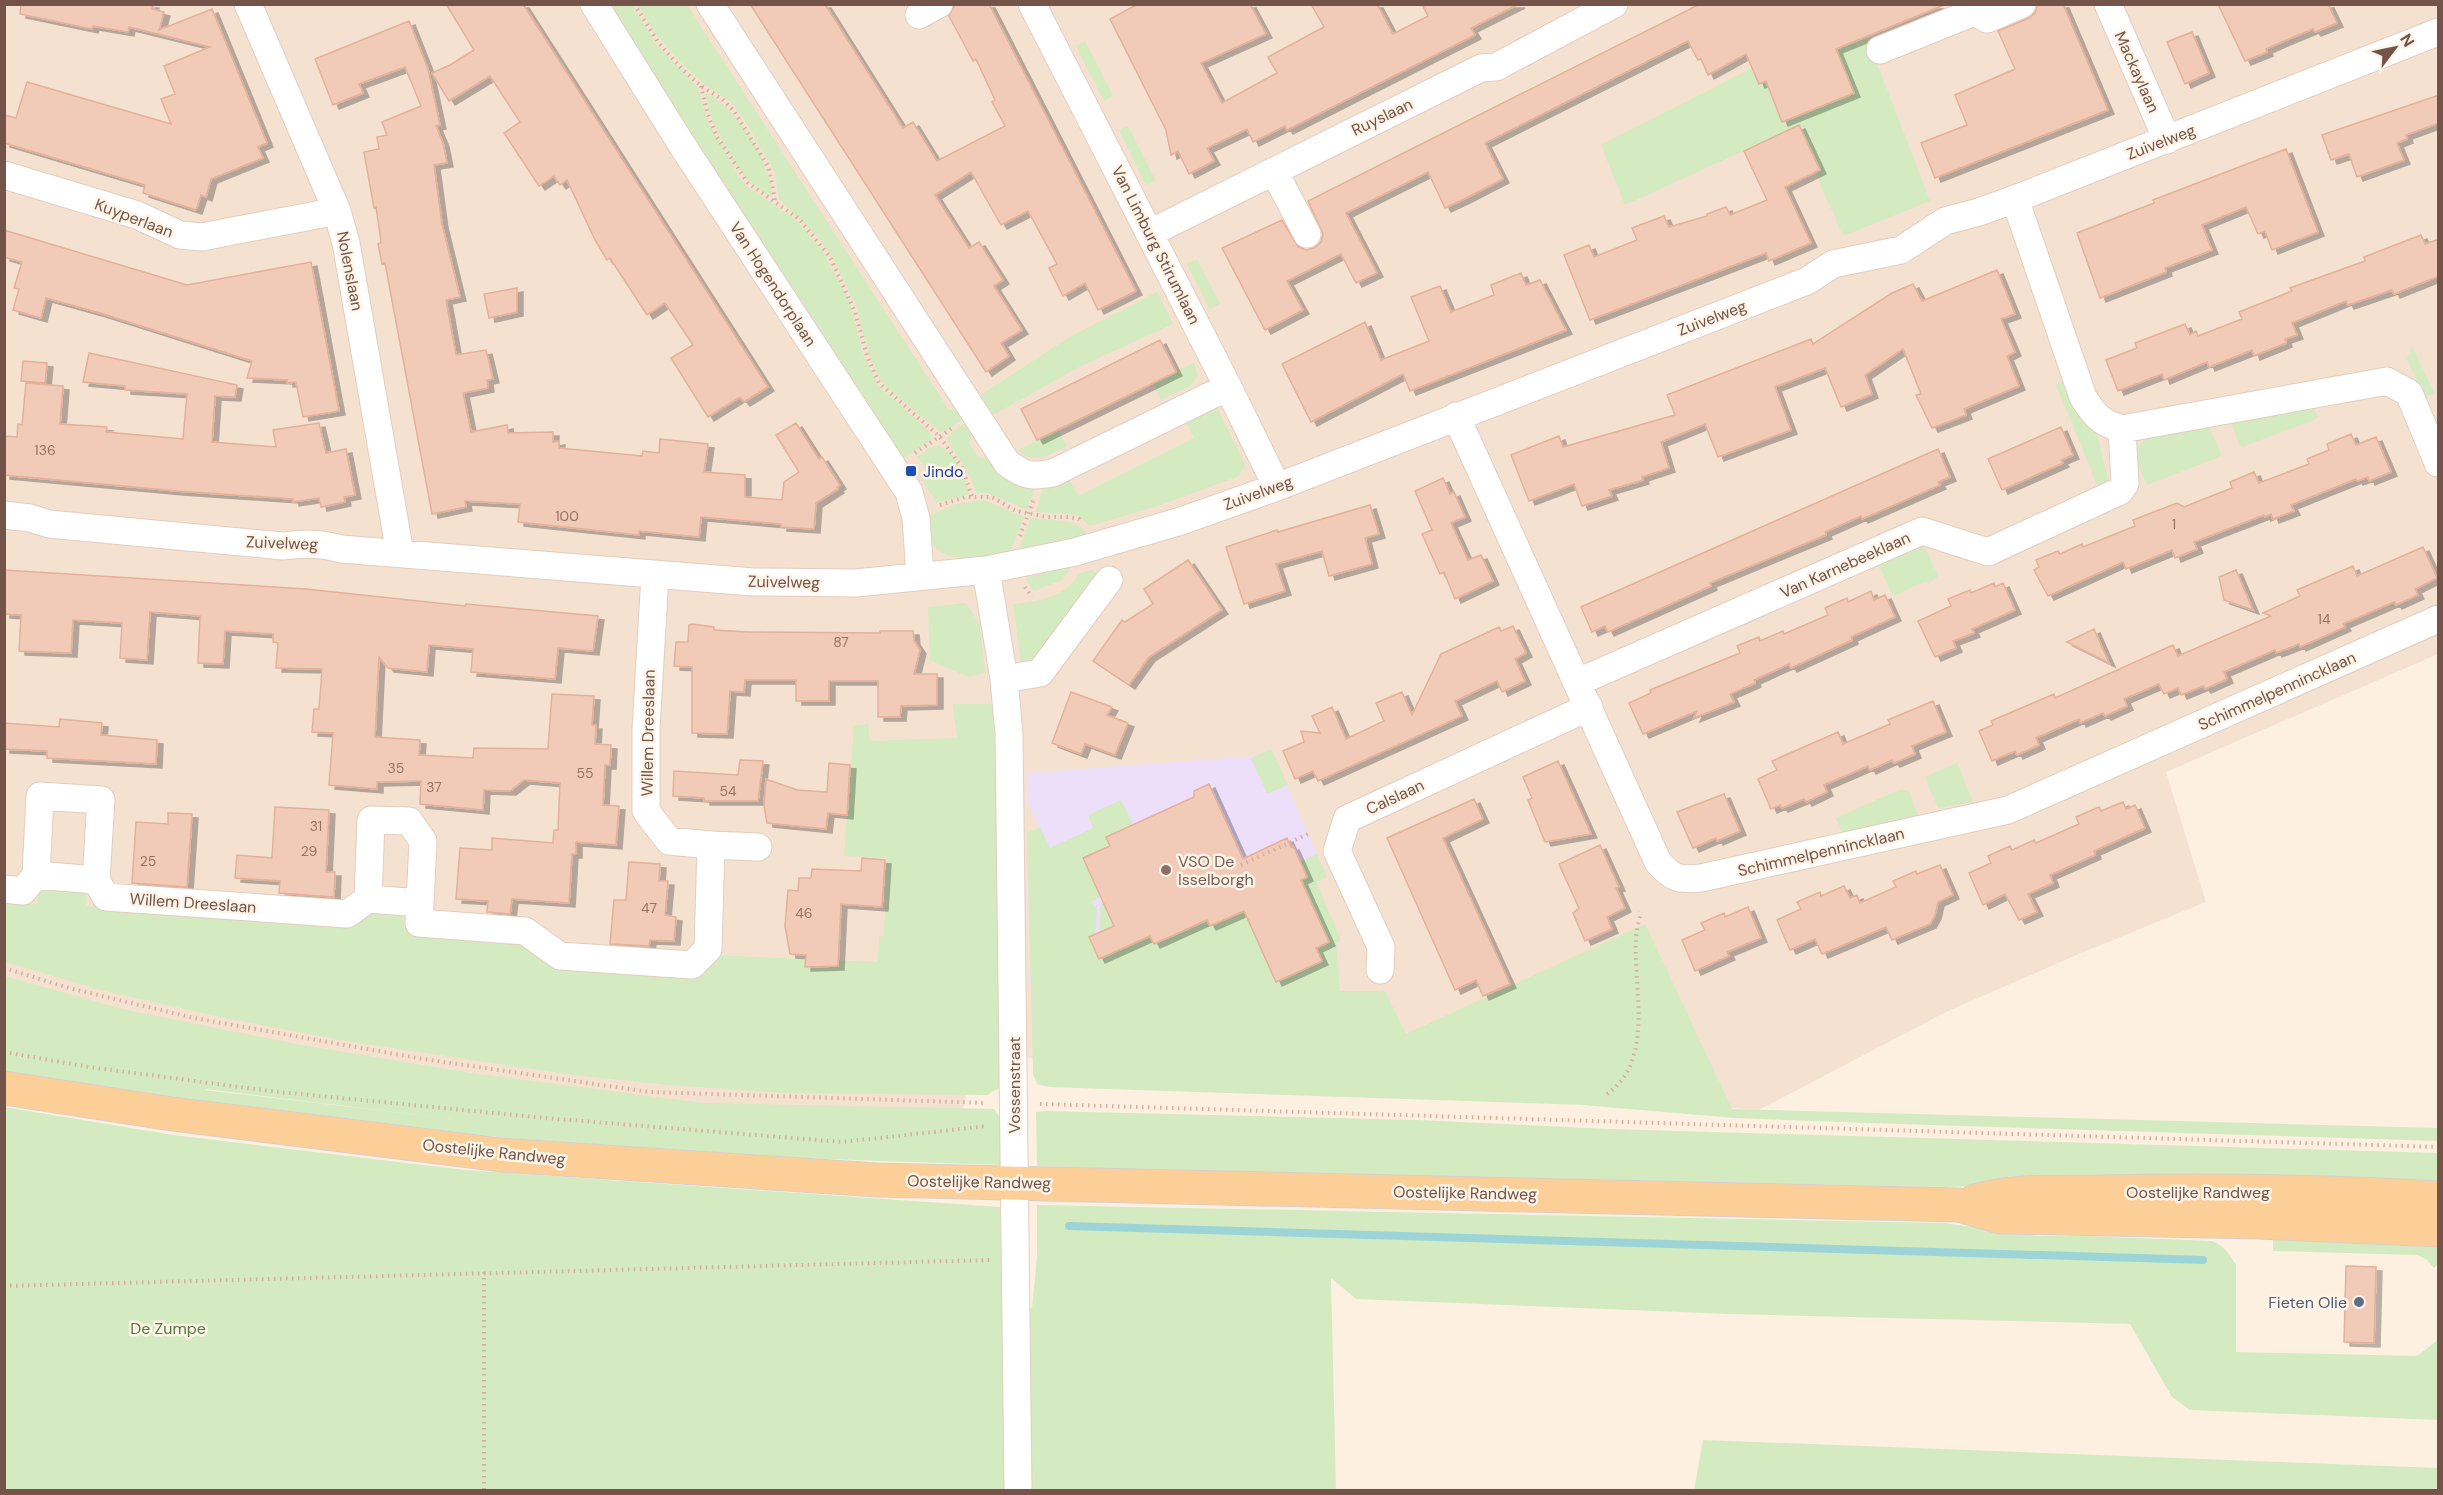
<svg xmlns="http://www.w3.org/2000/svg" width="2443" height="1495" font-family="'DM Sans',sans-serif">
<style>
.residential{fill:#f4e1d0}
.education{fill:#eddef9}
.green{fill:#d4eac0;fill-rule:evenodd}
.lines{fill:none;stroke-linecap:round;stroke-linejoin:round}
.stream{stroke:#9cd4d8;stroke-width:8}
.building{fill:#f2cbb8;stroke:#e5b099;stroke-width:1.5;filter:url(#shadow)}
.minor-casing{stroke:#e3cdc0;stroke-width:29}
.major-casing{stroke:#d8cfcc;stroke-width:35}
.path{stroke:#d7ae9c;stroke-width:4;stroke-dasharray:1.5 4.5;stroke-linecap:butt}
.minor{stroke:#fff;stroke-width:27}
.major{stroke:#fdcf98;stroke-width:33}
.transit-dot{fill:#1a4fb4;stroke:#fff4e8;stroke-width:2}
.education-dot{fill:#8d6e63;stroke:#fff4e8;stroke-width:2}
.service-dot{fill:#5c6f8a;stroke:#fff4e8;stroke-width:2}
.labels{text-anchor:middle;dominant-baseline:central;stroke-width:5;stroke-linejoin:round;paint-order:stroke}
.number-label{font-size:14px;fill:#947264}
.street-label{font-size:16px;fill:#745448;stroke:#fff4e8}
.transit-label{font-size:16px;fill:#164399;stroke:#fff4e8;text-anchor:start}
.education-label{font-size:16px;fill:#785e54;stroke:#fff4e8;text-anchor:start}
.service-label{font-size:16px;fill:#4e5e75;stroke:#fff4e8;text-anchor:end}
.park-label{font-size:16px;fill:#557a40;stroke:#fff4e8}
</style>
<defs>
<filter id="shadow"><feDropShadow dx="6" dy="4" stdDeviation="0" flood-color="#0004"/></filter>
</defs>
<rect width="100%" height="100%" fill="#fdf0e1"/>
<path class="residential" d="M4,5H2438V654L2166,772L2206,902L2081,953L1946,1012L1759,1110L1042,1058L975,1059L959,1123L665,1110L388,1067L5,991Z"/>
<path class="education" d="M1271,749L1317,854L1300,862L1338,946V954L1030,986L1027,833L1039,827L1027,801V773L1255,756Z"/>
<path class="green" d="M608,5H632L657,45L697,86L708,122L739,177L746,186L795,219L822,250L849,300L864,356L879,386L931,433V440L898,461Z
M638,5H687L948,409L960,411L964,418L947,430L940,432L885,386L878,376L866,346L856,306L833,258L818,237L779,199L775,172L743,118L731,102L701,82L680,62L654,32Z
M1858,14L1930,201L1843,236L1815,172L1819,170L1798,126L1625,205L1601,145Z
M1085,41L1113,96L1104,101L1076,46Z
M706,92C738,112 767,154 772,192L770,196C763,192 756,188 750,182C734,167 704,113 706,92Z
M1128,126L1156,181L1146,185L1119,130Z
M1197,259L1220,304L1210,309L1187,264Z
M1157,292L1173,324L1081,366L993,415L981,395L1068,338Z
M2412,346L2434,393L2424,397L2407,359Z
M1194,363L1198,376L1190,386L1161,400L1152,383Z
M2063,382L2066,383L2080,418L2097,433L2108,480L2099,489L2056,385Z
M1209,407L1217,408L1243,460L1245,467L1237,477L1157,506L1090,526L1077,515L1036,512L1043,488L1068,477L1078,496L1194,438L1185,419Z
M2313,407L2318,417L2314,420L2242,447L2239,444L2231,423L2233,420Z
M967,422L973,431L969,443L978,457L991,460L1035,488L1027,510L988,493H976L970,476L947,440L952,432Z
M2209,427L2221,454L2219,457L2147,485C2144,477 2138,467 2137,458C2135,427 2188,429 2209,427Z
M1058,430L1067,446C1051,454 1033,466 1018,450Z
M935,445C955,449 965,476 969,494L937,503L920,477L927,472L917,456Z
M984,500L1024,517L1010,552C985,555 941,569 928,536C926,531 926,523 925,518L955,504Z
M1031,517C1049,522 1078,516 1087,535L1019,549Z
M1919,545L1926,550L1938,576L1928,584L1926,581L1893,596L1877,561Z
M1072,566L1062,580L1034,591L1025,578Z
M1092,570L1096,573L1038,657L1021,661L1013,604C1035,602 1068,597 1078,574Z
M966,603L980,625L985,673L968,677L930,660L928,607Z
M953,704H992L996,768L1001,1087L987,1095L784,1093L669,1085L573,1075L346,1041L220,1017L101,990L5,962L4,901L37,904L39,889L85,891L86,906L359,924L368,911L403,912L404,928L525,938L551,960L704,975L707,971L710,955L878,962L879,936H884L887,858L844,856L854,725L868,724L870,741L957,738Z
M1271,749L1288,785L1267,794L1251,758Z
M1957,763L1973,802L1938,808L1925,777Z
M1901,789L1909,792L1919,818L1844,836L1836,818Z
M1121,800L1135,829L1105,895L1091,902L1094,907L1097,905L1095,936L1099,935L1101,903L1106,901L1246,895L1307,877L1300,862L1317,854L1327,877L1316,882L1341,940L1336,943L1340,991H1385L1406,1034L1645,924L1732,1109L2438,1128V1141L1869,1123L1734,1118L1583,1105L1048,1087L1037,1084L1033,1074L1027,833L1040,827L1050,848L1093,828L1088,815Z
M4,976L126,1010L296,1044L471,1073L703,1103L994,1109L1001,1119V1165C854,1160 706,1156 559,1143C373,1126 189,1102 5,1074ZM205,1090V1089L453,1119Z
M4,1107L173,1135L465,1170L1000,1207L1007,1490H5Z
M1045,1111L1418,1120L1611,1129L2438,1153V1190L2108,1184L1943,1187L1141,1170L1037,1166L1036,1112Z
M1037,1205L1944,1223L2037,1236H2086L2212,1241C2224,1246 2229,1253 2236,1265V1352L2417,1356L2438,1340V1420L2190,1410L2172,1397L2130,1324L1730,1314L1356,1299L1331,1278L1336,1490H1026L1024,1308H1032L1037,1256Z
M2282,1233L2438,1238V1264L2434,1268L2426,1259L2417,1255L2273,1251V1241Z
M1703,1440L2438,1468V1490H1694Z"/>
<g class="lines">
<path class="stream" d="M1069,1226L2203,1260"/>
</g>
<path class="building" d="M21,4H153L152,9L164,12L159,30L212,9L267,143L258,147L263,158L211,179L206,197L201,195L196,210L143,193L145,185L4,143V115L16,118L27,82L171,124L161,99L175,94L164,66L210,47L129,27L128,32L93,26L92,29L20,14Z
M446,4H523L768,387L744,402L740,397L708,417L671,358L693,345L665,303L647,315L610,258L607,260L595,240L567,180L560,185L554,176L539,186L504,133L520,122L490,76L449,101L432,73L450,65L474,50Z
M750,4H825L903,128L913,122L937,161L1005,126L992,102L995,100L976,59L973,61L949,16L955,4H989L1136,291L1098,310L1085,283L1063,296L1049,268L1057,264L1028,211L1001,225L971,172L935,195L969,248L979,242L1003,280L994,286L1022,330L1001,343L1009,356L986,372Z
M1138,4H1250L1266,34L1201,63L1222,103L1277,73L1268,57L1324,27L1311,4H1377L1393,34L1428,16L1422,4H1519L1471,28L1475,35L1287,130L1285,126L1253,142L1247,129L1207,148L1214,161L1189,174L1178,151L1171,155L1166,130L1110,19Z
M1700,4L1944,5L1836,49L1854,93L1782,122L1766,81L1759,84L1746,54L1708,75L1701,59L1698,60L1688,41L1485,143L1503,179L1464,199L1445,208L1428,172L1346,213L1377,273L1356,283L1341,254L1287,281L1303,310L1265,330L1222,248L1282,220L1298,247L1306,250L1314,248L1321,242L1323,234L1308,201Z
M2038,4H2063L2108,110L1935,178L1921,143L1967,125L1955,95L2015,69L1998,31L2029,18L2035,13Z
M2218,4H2328L2337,23L2315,32L2313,29L2284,41L2266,49L2267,52L2245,61Z
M409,21L428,69L440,125L436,126L443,143L447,163L434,165L442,224L460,297L446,300L456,355L486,350L493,379L487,380L488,388L463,393L471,432L507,425L508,433L553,432V442L559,441V448L642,456L643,451L659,453L660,439L708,444L704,472L745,475V497L782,500L784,482L799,472L776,435L796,423L819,459L822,457L840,485L837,487L838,489L816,503L814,529L781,527V524L701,517L699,537L639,531V535L518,522L520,504L465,501L466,507L432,514L385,263L382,264L378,244L381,242L376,207L374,208L364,152L379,149L377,137L387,135L382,122L421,106L405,67L359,84L363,93L333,105L315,59Z
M2192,32L2209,73L2185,84L2167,42Z
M2439,95V123L2406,135L2407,139L2397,143L2404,160L2357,177L2349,154L2331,160L2322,135Z
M1799,125L1820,170L1785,187L1811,243L1769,261L1766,253L1590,320L1564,255L1589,245L1594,257L1637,240L1632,228L1664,216L1669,227L1707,216V214L1726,207L1730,215L1767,200L1744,151Z
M2286,149L2318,232L2272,250L2265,231L2258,234L2246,207L2202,225L2212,250L2165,268L2166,272L2100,298L2077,233L2154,203L2153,200Z
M4,230L187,285L311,262L339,411L303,417L296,382L287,383V380L247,378L252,361L100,313L46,298L41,318L13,310L19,289L14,288L22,262L4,257Z
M2421,235L2425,244L2439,239V276L2394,294L2392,290L2348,305L2346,301L2292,323L2297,335L2285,339L2286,343L2254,356L2252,350L2209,367L2207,362L2164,380L2162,374L2118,391L2106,360L2137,348L2135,343L2185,324L2190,335L2196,331L2198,336L2242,319L2239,312L2292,291L2290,288L2365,261L2364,257Z
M1997,270L2015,314L2001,319L2015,352L2007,356L2019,386L1964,409L1966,415L1932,428L1916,395L1921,394L1903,349L1865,375L1872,394L1841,407L1825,368L1775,387L1791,430L1718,457L1705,424L1661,442L1669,468L1642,477L1643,480L1609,490L1612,496L1582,506L1574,484L1529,501L1511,455L1559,436L1563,447L1675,415L1667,395L1811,339L1813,344L1892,293L1913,284L1922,301Z
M1521,273L1526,285L1540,280L1566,330L1410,391L1403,374L1311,422L1282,364L1365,322L1381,360L1429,341L1411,297L1440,286L1451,312L1494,295L1491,285Z
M517,288V312L489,318L484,294Z
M1160,340L1176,372L1037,440L1021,409Z
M89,353L237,385L235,397L215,396L212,442L276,447L273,430L319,423L326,453L346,449L355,495L344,497L345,502L321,507L319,498L293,502V499L177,491L4,475V436L17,437L18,424L22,425L26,383L63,386L60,424L107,427L106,432L183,439L187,394L125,390V386L83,382Z
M23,361L47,363L45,383L21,381Z
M2061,427L2073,455L2061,460L2063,463L2002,490L1988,459Z
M2351,434L2356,445L2376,437L2391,472L2369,481L2368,477L2357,481L2356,479L2291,505L2294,511L2273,519L2271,514L2265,517L2264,515L2194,542L2197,549L2175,558L2172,550L2126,569L2123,562L2048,596L2034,570L2039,567L2036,560L2058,551L2060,554L2082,544L2083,547L2135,526L2133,520L2177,503L2184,507L2232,488L2230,482L2254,472L2259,483L2309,464L2307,459L2329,450L2327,444Z
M1938,449L1950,477L1938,482L1940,485L1862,519L1861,516L1825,532L1826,535L1710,583L1711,586L1608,632L1605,626L1592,632L1581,607Z
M1443,478L1450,494L1454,492L1465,517L1451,523L1468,560L1481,555L1493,581L1455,599L1444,572L1440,574L1422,534L1432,530L1415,491Z
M1370,505L1379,534L1365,538L1372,564L1329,576L1322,551L1276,564L1285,591L1244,604L1226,547L1277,530L1278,532Z
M2423,547L2437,578L2415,589L2418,595L2396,605L2394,602L2343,624L2345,627L2300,647L2299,644L2276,653L2275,650L2224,672L2227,679L2205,689L2203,686L2181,695L2178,688L2164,694L2159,684L2124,699L2127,706L2105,716L2103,713L2080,723L2079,719L2036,738L2039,745L2017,755L2015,751L1992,761L1979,731L1993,725L1991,721L2054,694L2055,698L2173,645L2178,656L2271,616L2263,613L2300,596L2297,590L2353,566L2357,576Z
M1188,560L1222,610L1149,657L1129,685L1093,661L1122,620L1125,622L1153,604L1144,589Z
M4,570L306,589L465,606L466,604L598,616L593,651L558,648L555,679L471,672L473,649L429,645L427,672L388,668L379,657L375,737L420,740L419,755L473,758L474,748L548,749L552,694L594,696L592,725H596L595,744L611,745L610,765H605L603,805L619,806L616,845L576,842V854H572L569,903L512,899L510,914L487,912L488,901L456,899L460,848L492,850V838L553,843L554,830H558L560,783L524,780L510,791L484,790L483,810L420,804L421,781L377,782V789L329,785L333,733L312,732L314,709H319L322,669L276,668L278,643L273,642V634L225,631L223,664L198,663L200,616L150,612L147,660L120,658L122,623L73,620L71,653L19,651L21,615L4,614Z
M2236,570L2253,610L2224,600L2219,577Z
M1994,583L1995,587L2003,583L2015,610L1972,629L1974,633L1953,641L1956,648L1935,657L1918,621L1951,606L1948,599L1970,590L1971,593Z
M1871,591L1874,600L1885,595L1895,617L1851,637L1852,640L1791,668L1789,664L1754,680L1755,683L1730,694L1734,702L1694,718L1697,711L1643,734L1629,703L1651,693L1650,690L1740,653L1737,646L1759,637L1760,641L1783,631L1784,634L1828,615L1825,608L1847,598L1848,602Z
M692,624L714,627V630L748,632L880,633V631H913L914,641L920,650L914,674H937V705L901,706L900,717H878V681H829V701H796V680H745L744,692L730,691L727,734L692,733V667L674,666L676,642H688L689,625Z
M1513,626L1526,653L1515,659L1525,681L1502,692L1497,681L1455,701L1462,716L1318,781L1313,771L1295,779L1283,751L1304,742L1301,731L1320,733L1312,716L1332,707L1346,739L1384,721L1376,703L1402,692L1412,715L1441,654L1499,627L1501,631Z
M2094,629L2109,663L2067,642Z
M1071,692L1112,707L1107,715L1128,723L1115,755L1085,744L1081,754L1052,743Z
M1933,701L1946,732L1912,746L1915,754L1894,763L1892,760L1870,770L1868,766L1824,785L1827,792L1806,802L1804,799L1782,808L1780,805L1771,809L1758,779L1777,770L1772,761L1838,732L1843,744L1890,724L1888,720Z
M60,719L102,723L101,735L157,740L156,764L47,758V751L4,749V723L59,727Z
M740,760L763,761L758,801H704V798L673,796L674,771L738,775Z
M1558,761L1591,834L1545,842L1528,800L1532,798L1523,777Z
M829,763L850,765L847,815L828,813L826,829L767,823L764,805L766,779L797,790L827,792Z
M1209,784L1243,859L1287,838L1291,847L1293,846L1307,877L1301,880L1329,942L1316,948L1322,961L1276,982L1244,911L1210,926L1207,920L1154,944L1150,936L1099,959L1089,937L1114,926L1083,858L1110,846L1106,837L1194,797V791Z
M1724,794L1740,831L1717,841L1716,838L1693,848L1677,812Z
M1474,799L1483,819L1443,838L1510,984L1483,996L1476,980L1455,990L1387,838Z
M2123,802L2126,809L2135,805L2145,828L2094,851L2095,855L2050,875L2053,883L2028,894L2037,912L2019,920L2005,894L1983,905L1969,873L1991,863L1988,856L2010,846L2012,850L2034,840L2036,843L2079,824L2076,817L2099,807L2101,811Z
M275,807L329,810L326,872H335L334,897L279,893L280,881L235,878L237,855L272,858Z
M168,813L192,814L187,887L132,883L136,822L168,824Z
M1600,845L1619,887L1616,888L1625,908L1607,917L1612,929L1585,941L1573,913L1579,908L1559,864Z
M862,858L885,860L882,907L841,904L838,966L805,967L806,955L790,954L785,926L788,890L798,891L799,878H811L812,869L861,871Z
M629,862L660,864L659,881H668L665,915L676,917L674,941L650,940L649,946L610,944L614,900H626Z
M1940,865L1953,895L1938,902L1935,915L1930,924L1892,940L1886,927L1822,954L1815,939L1790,950L1777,920L1801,909L1797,902L1820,892L1821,896L1844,886L1850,898L1857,895L1860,903L1896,887L1893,881L1916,871L1917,874Z
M1748,907L1761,938L1727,952L1729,956L1695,971L1682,940L1705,930L1701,923L1724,913L1725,917Z
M2346,1266L2376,1267L2374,1343L2344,1342Z"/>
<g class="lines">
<defs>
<path id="minor" d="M248,4L337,211L346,243L400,553
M594,4L682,145L909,492L916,518L920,575
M710,4L1007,463C1025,476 1031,477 1053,473L1228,387
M1032,4L1228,387L1277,487
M2108,4L2167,140
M919,15L939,4
M1880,50L1974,12L1987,19L2022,4
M1274,171L1307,234
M4,175L137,215L180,235L202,237L337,211
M2015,199L2083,397C2094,415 2101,423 2122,429L2387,381L2409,393L2438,463
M1150,233L1481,68L1496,67L1614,4
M1456,416L1658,862C1673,879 1678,880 1701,878L2008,810L2438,619
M4,515L30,518L49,524L283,546C304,543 321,543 341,549L753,582L856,583L986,570L1075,552L1181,521L1277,487L1807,281L1833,264L1901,250L1945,221L1979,212L2015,199L2438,32
M986,570L1004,679L1009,734L1018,1490
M1004,679L1040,673L1109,580
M1578,682L1922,531L1988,552L2120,491L2125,484L2122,429
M711,845L758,847
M36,875L40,796L101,800L96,880
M4,889L23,891L36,875L96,880L106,897L347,914L368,899L420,903L419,923L525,931L560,956L692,965L708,949L711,845L669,841L646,811V729L655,575
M368,899L371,820L409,821L423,841L420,903
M1380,970L1381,947L1337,851L1347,819L1589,707"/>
<path id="major" d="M4,1088L172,1114L501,1155L877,1180L1959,1205L2000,1217L2258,1222L2438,1230
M1975,1201C2015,1189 2060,1193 2102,1192C2214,1190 2327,1191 2438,1198"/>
</defs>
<use href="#minor" class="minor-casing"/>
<use href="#major" class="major-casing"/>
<path class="path" d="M634,4L658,42L681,68L701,86L722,99L734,111L769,168L775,201
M701,86L708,115L717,137L748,183L799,219L830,257L855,312L867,356L879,383L940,437L963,469L972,497
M915,453L954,427
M940,505L966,497H992L1016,511L1047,517H1068L1079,519L1082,523
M1020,536L1033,501
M1025,587L1032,597
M1241,865L1308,834
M4,968L69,988L194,1018L423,1059L650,1092L987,1103
M4,1052L89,1067L270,1091L545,1118L842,1142L988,1126
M1607,1094C1655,1061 1633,987 1636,940C1636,931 1639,921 1641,912
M1040,1104L2438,1147
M484,1272V1490
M4,1286L990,1260"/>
<use href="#minor" class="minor"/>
<use href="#major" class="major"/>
</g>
<rect class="transit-dot" x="905" y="465" width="12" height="12" rx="3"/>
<circle class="education-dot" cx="1166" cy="870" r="6"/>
<circle class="service-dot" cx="2359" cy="1302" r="6"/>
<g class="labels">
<g class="number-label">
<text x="45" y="450">136</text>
<text x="567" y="516">100</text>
<text x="2174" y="524">1</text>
<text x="2324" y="619">14</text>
<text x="841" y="642">87</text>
<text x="396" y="768">35</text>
<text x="585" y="773">55</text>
<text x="434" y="787">37</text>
<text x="728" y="791">54</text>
<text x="316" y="826">31</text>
<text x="309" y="851">29</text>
<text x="148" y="861">25</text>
<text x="649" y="908">47</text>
<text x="804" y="913">46</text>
</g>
<g class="street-label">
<text transform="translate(2137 72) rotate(66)">Mackaylaan</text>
<text transform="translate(1382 117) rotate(-26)">Ruyslaan</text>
<text transform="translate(2161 142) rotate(-21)">Zuivelweg</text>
<text transform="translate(134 218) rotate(21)">Kuyperlaan</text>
<text transform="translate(1156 245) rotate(63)">Van Limburg Stirumlaan</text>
<text transform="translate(350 271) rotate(79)">Nolenslaan</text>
<text transform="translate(773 284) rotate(57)">Van Hogendorplaan</text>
<text transform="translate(1712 318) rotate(-21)">Zuivelweg</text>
<text transform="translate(1258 493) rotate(-20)">Zuivelweg</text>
<text transform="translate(282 543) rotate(2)">Zuivelweg</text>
<text transform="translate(1845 565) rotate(-24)">Van Karnebeeklaan</text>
<text transform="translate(784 582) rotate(1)">Zuivelweg</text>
<text transform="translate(2277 691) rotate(-24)">Schimmelpennincklaan</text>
<text transform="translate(648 733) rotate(-89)">Willem Dreeslaan</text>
<text transform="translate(1395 797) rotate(-25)">Calslaan</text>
<text transform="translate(1821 852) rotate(-13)">Schimmelpennincklaan</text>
<text transform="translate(193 903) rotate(4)">Willem Dreeslaan</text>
<text transform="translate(1014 1085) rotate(-90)">Vossenstraat</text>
<text transform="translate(494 1152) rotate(6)">Oostelijke Randweg</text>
<text transform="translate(979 1182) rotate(1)">Oostelijke Randweg</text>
<text x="2198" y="1192">Oostelijke Randweg</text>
<text transform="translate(1465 1193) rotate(1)">Oostelijke Randweg</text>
</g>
<g class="transit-label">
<text x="923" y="471">Jindo</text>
</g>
<g class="education-label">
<text x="1178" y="861">VSO De<tspan x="1178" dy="18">Isselborgh</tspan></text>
</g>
<g class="service-label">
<text x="2347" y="1302">Fieten Olie</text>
</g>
<g class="park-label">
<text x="168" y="1328">De Zumpe</text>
</g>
</g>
<rect width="2443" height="1495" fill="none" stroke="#745448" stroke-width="12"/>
<g transform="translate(2395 48) rotate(58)" stroke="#fff4e8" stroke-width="4.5" paint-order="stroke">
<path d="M0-4.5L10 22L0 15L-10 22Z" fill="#745448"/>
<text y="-9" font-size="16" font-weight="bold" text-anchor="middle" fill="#745448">N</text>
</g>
</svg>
